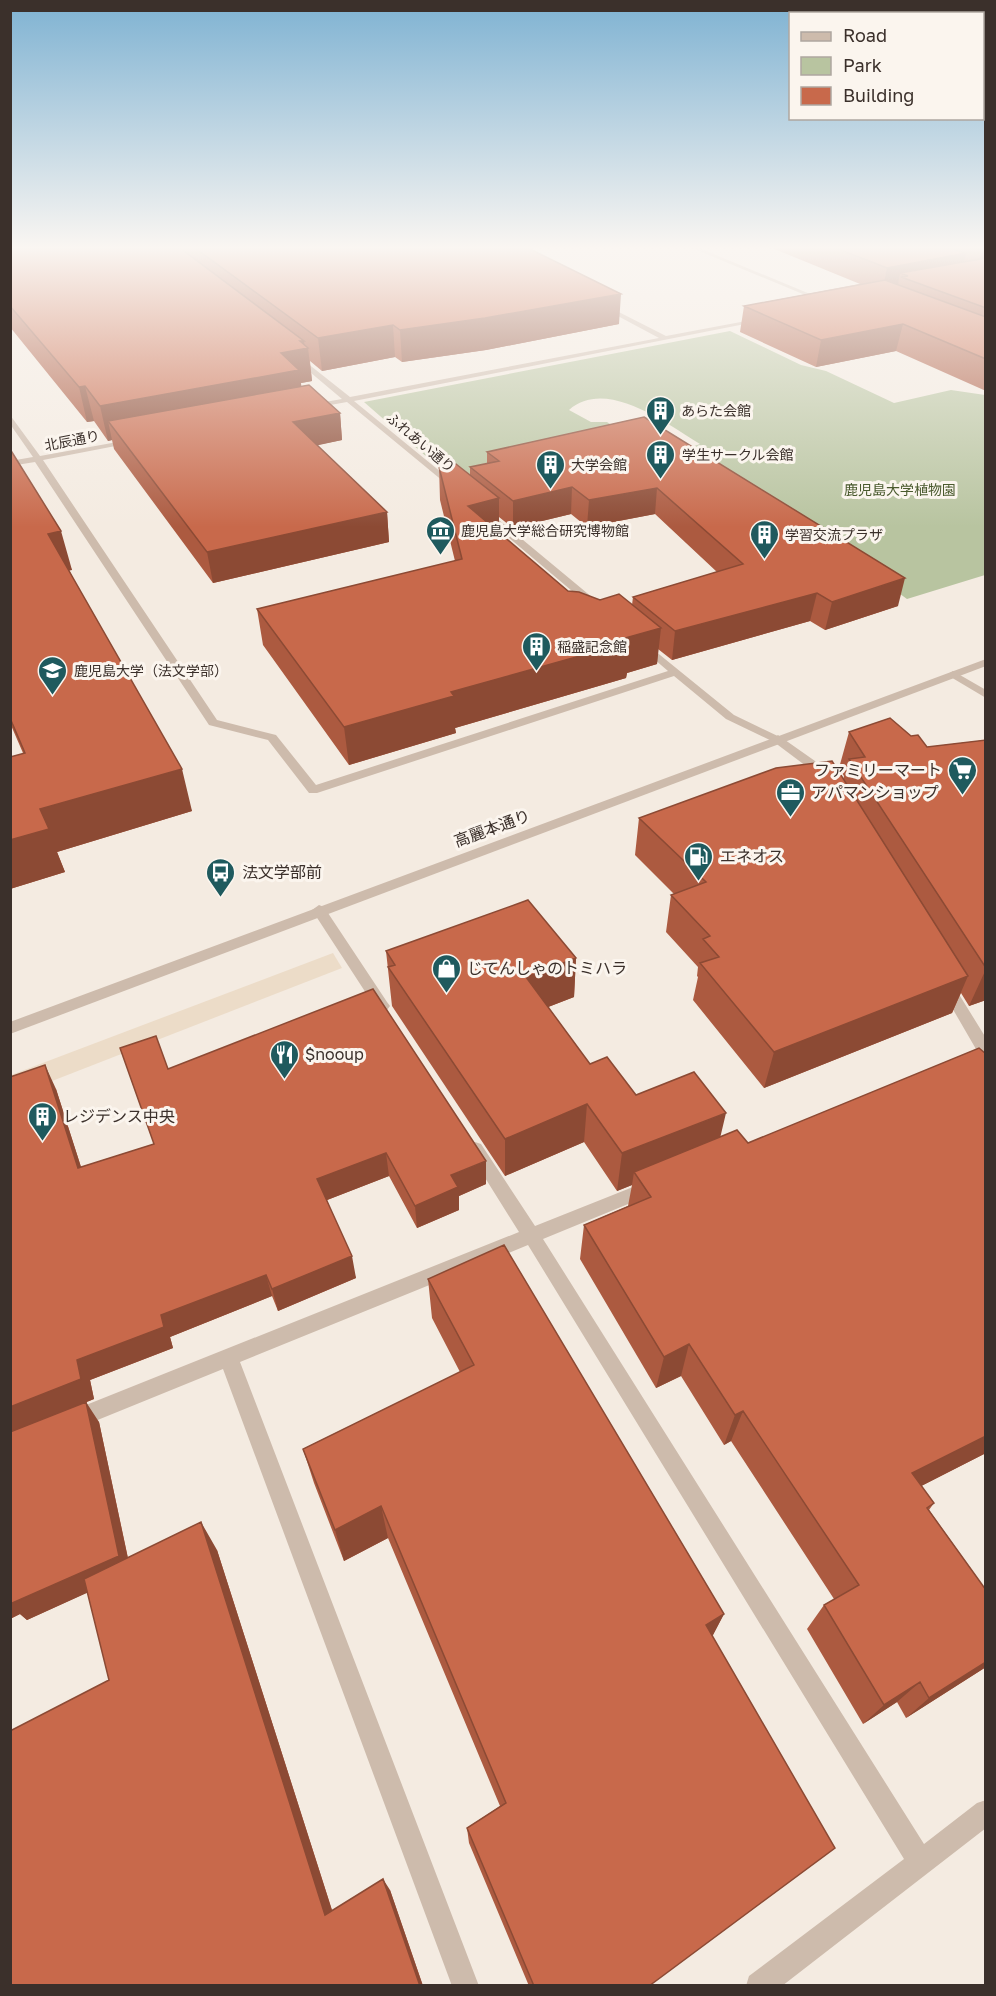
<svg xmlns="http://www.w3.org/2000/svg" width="996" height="1996" font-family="'Golos Text','Noto Sans JP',sans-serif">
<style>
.green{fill:#b8c4a0}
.plaza{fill:#ecdcc8}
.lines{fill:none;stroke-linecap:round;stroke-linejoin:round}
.service{fill:#cdbbac;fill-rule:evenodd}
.minor{fill:#cdbbac;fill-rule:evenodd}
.tertiary{fill:#cdbbac;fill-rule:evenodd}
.wall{fill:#ac5a40;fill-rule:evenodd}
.shaded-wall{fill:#8c4a34}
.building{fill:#c8694b;stroke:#8c4a34;stroke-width:1.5}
.labels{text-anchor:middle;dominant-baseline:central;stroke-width:6;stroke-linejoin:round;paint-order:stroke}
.far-poi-label{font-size:14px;fill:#3b302b;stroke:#fbf5ee;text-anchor:start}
.far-street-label{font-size:14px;fill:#3b302b;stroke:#fbf5ee}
.far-park-label{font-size:14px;fill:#4a5a2e;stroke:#fbf5ee}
.poi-label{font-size:16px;fill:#3b302b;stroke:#fbf5ee;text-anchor:start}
.street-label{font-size:16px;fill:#3b302b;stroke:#fbf5ee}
</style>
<rect width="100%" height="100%" fill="#f4ebe1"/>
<path class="green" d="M730,331L801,365L826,371L894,403L951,390L985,395V575L907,599L867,570L675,453L700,444C667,424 606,377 569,410L591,422H607L645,447L557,455L452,479L364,402Z"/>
<path class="plaza" d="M333,953L342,968L11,1097V1075Z"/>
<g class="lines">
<path class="service" d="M692,248H699L827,301L822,302Z
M603,304L666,336L762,318L765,320L354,401L458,486L459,488L455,491L347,402L308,409V405L342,399L291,356L297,355L350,397L659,338L601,307Z
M10,415L40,456L134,439V443H131L43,460L217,720L276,735L316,785L668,671L640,647L639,645L644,642L734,715L784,739L778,743L774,742L726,719L674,676L317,793H309L268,740L209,725L35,462L10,466V461L33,457L10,424Z
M482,511H488L599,603V607H591L482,515Z"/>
<path class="minor" d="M953,671L986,690V698L949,676L948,674Z
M778,735L815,761L827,780L825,783H817L806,766L774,742L772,739Z
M319,905L324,907L387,1002L390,1006L387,1010H377L312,910Z
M947,982L952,983L986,1038V1058L980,1056L940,987Z
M475,1142L481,1144L535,1226L643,1183L649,1181L655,1183L658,1188L655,1193L543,1239L924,1844L977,1803L986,1800V1828L782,1986H746L749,1976L904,1859L528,1245L240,1362L479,1986H452L223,1369L73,1430L66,1427L63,1420L66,1413L519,1232L467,1149L469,1144Z"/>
<path class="tertiary" d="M986,659V666L10,1034V1022Z"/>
</g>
<path class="wall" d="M10,248H528L619,324L486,350L402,362L395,357L322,371L310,361L312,381L301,383V386L340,413L342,440L317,445L387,512L389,542L213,583L114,449L112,440L108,441L94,421L87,422L10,327Z
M772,248H986V391L896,351L816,367L740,332L744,306L860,284Z
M644,417L898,606L825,630L810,621L672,660L658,649L657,664L627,673L626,678L455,728L456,733L349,765L263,645L257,609L455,561L440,500L439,467L470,475V467L487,464V452ZM571,514L587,527L655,514L717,572L633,597L632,605L600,600L568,591L498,532L499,517L513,528Z
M10,449L72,570H69L192,811L57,852L65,872L10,889L23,753L10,723Z
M849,732L911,736L927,747L986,740V1000L969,1006L961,993L952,1013L764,1088L693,1000L698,977L697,976L698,967L666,932L671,895L674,894L635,855L639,818L843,780L844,776L839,768Z
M386,951L576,958L574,997L548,1007L590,1064L636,1095L720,1137L748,1143L986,1054V1453L921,1486L934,1503L929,1510L986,1590V1667L906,1718L897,1702L863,1724L807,1629L824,1605L834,1599L731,1441L724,1445L681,1376L656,1388L580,1259L584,1225L628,1206L632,1185L617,1191L584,1142L505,1176L392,1006Z
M168,1069L486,1184L459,1196V1210L417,1228L389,1176L327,1200L356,1278L278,1311L272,1296L170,1337L173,1348L90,1380L94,1399L74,1407L99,1422L128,1558L217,1550L332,1910L390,1890L423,1986H10L109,1680L88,1592L27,1620L20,1614L10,1619V1077L56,1089L81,1167L154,1144Z
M428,1279L724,1614L712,1636L649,1986H529L469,1843L467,1828L500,1806L388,1538L344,1561L314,1483L303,1449L460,1372L432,1318Z"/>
<path class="shaded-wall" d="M982,250H986V273L975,275Z
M966,253L960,278L900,273L897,290L882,293L887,268Z
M621,294L619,324L486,350L402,362L400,330Z
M903,324L896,351L816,367L821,340Z
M393,325L395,357L322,371L318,338Z
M300,341H304L305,349L308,348L312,381L301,383L303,403L108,421L112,440L108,441L100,406L281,353Z
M85,386L94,421L87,422L79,387Z
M340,413L342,440L296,450L293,422Z
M572,487L571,514L513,528V501Z
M657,488L655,514L587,527L589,500Z
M499,498V532L468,506Z
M387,512L389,542L213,583L207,552Z
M61,531L72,570L59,573L48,534Z
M905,578L898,606L825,630L832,602Z
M817,593L810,621L672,660L675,631Z
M661,628L657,664L627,673L626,678L455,728L456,733L349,765L344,727L451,692L625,638Z
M182,769L192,811L57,852L65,872L10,889V840L40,809Z
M576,958L574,997L525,1016L526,977Z
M986,969V1000L969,1006Z
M968,976L952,1013L764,1088L774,1052Z
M45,1065L56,1089L89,1192L78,1168Z
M587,1104L584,1142L505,1176V1139Z
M726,1113L717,1151L634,1172L632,1185L617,1191L622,1153Z
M386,1153L389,1176L322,1202L317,1179Z
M486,1161V1184L459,1196V1210L417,1228L415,1206L451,1175Z
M352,1256L356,1278L278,1311L272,1289Z
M266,1275L272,1296L170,1337L173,1348L90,1380L94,1399L10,1433V1407L77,1360L161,1315Z
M689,1344L681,1376L656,1388L664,1357Z
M86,1402L99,1422L131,1573L27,1620L20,1614L10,1619V1597Z
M743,1411L731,1441L724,1445L735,1415Z
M986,1436V1453L892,1501L912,1473Z
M381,1506L388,1538L344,1561L335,1530Z
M201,1522L217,1550L336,1923L325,1915Z
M724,1614L710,1641L706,1625Z
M986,1662V1667L906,1718L929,1698Z
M920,1682L897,1702L863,1724L884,1705Z
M383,1879L390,1890L423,1986H420Z"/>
<path class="building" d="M10,248H180L304,341H300L308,348L281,353L299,370L100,406L85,386L79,387L10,306Z
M195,248H528L621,294L485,318L400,330L393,325L318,338Z
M836,248H949L966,253L887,268Z
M974,248H986V250H982Z
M986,258V308L901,277L908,276L900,273Z
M885,280L986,317V359L903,324L821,340L744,306Z
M309,385L340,413L293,422L387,512L207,552L108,421Z
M644,417L905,578L832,602L817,593L675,631L633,597L743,564L657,488L589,500L572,487L513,501L470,467L499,461L487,452Z
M10,449L61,531L48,534L182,769L40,809L49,829L10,840V757L25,753L10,718Z
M456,464L499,498L468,506L568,591L579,592L600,600L619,594L661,628L625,638L630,642L451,692L454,696L344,727L257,609L462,559L439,467Z
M890,718L911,736L918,735L927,747L986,740V968L849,759L865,757L849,732Z
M832,761L968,976L774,1052L700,963L719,957L703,939L710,936L671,895L706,882L639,818L776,768Z
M528,900L576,958L526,977L590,1064L607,1057L636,1095L694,1072L726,1113L622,1153L587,1104L505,1139L388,967L395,965L386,951Z
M373,989L486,1161L451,1175L458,1187L415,1206L386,1153L317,1179L352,1256L272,1289L266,1275L161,1315L164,1327L77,1360L81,1379L10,1407V1077L45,1065L78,1168L154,1144L120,1048L156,1036L168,1069Z
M979,1048L986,1054V1436L912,1473L934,1503L927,1508L986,1590V1662L929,1698L920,1682L884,1705L824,1605L859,1585L743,1411L735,1415L689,1344L664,1357L584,1225L651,1197L634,1172L737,1130L748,1143Z
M504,1245L724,1614L706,1625L835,1848L649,1986H534L467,1828L506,1803L381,1506L335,1530L303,1449L474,1365L428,1279Z
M86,1402L119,1556L10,1604V1432Z
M201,1522L325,1915L383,1879L420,1986H10V1731L109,1680L84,1579Z"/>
<linearGradient id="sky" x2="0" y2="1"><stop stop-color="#7eb2d2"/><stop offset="0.47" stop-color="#faf6f2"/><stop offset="1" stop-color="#faf6f2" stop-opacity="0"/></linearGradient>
<rect width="996" height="527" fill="url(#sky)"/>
<defs>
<symbol id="building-pin" viewBox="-11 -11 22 30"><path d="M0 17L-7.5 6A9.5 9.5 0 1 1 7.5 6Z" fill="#1f5a5e" stroke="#fbf5ee"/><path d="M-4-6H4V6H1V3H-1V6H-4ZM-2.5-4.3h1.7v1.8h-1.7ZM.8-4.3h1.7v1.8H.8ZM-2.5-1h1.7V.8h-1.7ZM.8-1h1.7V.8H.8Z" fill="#fff"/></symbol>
<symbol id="museum-pin" viewBox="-11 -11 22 30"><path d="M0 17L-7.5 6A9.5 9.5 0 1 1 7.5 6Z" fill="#1f5a5e" stroke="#fbf5ee"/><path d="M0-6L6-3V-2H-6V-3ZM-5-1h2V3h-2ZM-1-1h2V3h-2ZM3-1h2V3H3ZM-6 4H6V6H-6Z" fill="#fff"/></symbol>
<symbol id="university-pin" viewBox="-11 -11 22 30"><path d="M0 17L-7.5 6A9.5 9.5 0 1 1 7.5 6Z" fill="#1f5a5e" stroke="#fbf5ee"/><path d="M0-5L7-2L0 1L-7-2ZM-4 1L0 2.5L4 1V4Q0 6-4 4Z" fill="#fff"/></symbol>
<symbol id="supermarket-pin" viewBox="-11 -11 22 30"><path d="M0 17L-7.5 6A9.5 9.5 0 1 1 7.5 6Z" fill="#1f5a5e" stroke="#fbf5ee"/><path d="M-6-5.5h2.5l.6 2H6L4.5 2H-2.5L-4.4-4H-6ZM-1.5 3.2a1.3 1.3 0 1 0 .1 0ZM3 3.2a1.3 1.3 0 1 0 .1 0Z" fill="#fff"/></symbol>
<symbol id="office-pin" viewBox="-11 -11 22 30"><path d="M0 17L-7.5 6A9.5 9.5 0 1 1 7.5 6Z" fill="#1f5a5e" stroke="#fbf5ee"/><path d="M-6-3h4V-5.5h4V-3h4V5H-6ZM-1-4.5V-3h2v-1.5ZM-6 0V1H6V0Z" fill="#fff"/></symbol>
<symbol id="fuel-pin" viewBox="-11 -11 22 30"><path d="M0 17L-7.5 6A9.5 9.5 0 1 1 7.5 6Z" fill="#1f5a5e" stroke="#fbf5ee"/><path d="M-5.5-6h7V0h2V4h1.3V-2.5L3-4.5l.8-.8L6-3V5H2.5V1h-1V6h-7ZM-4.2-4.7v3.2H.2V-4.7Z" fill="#fff"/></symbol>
<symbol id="bus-pin" viewBox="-11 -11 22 30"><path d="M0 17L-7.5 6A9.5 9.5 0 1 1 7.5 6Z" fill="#1f5a5e" stroke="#fbf5ee"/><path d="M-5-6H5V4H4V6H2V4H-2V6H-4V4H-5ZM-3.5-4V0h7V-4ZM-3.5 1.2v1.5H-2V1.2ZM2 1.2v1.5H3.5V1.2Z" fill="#fff"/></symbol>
<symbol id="shop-pin" viewBox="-11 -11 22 30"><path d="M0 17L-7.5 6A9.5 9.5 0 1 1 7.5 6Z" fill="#1f5a5e" stroke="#fbf5ee"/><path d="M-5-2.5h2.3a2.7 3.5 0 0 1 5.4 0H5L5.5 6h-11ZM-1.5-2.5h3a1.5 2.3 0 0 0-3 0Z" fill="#fff"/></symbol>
<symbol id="restaurant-pin" viewBox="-11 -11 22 30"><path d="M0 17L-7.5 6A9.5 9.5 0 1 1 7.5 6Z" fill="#1f5a5e" stroke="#fbf5ee"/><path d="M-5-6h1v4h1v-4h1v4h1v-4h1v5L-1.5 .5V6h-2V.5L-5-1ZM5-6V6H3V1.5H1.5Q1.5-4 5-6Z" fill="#fff"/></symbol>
</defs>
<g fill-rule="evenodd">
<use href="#building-pin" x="644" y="394" width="33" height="45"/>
<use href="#building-pin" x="644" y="438" width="33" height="45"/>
<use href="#building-pin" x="534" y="448" width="33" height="45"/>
<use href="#museum-pin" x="424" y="514" width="33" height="45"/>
<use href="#building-pin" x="748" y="518" width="33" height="45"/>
<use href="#building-pin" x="520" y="630" width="33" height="45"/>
<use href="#university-pin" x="36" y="654" width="33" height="45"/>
<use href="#supermarket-pin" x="946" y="754" width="33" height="45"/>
<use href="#office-pin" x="774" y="776" width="33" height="45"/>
<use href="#fuel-pin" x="682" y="840" width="33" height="45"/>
<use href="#bus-pin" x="204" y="856" width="33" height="45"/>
<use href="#shop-pin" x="430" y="952" width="33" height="45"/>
<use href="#restaurant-pin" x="268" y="1038" width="33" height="45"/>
<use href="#building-pin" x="26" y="1100" width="33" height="45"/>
</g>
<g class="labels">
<g class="far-poi-label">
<text x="681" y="410">あらた会館</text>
<text x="682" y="454">学生サークル会館</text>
<text x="571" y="464">大学会館</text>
<text x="461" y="530">鹿児島大学総合研究博物館</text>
<text x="785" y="534">学習交流プラザ</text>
<text x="557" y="646">稲盛記念館</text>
<text x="74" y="670">鹿児島大学（法文学部）</text>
</g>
<g class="far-street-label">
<text transform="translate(72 440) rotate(-11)">北辰通り</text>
<text transform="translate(421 442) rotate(40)">ふれあい通り</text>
</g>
<g class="far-park-label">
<text x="900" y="489">鹿児島大学植物園</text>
</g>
<g class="poi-label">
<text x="942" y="770" text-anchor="end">ファミリーマート</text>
<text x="811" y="792">アパマンショップ</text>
<text x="720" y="856">エネオス</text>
<text x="242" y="872">法文学部前</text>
<text x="467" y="968">じてんしゃのトミハラ</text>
<text x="305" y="1054">$nooup</text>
<text x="63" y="1116">レジデンス中央</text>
</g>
<g class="street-label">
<text transform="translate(492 828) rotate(-20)">高麗本通り</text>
</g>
</g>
<rect width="996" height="1996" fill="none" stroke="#3b302b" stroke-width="24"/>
<rect x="789" y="12" width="195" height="108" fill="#fbf5ee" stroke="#aea6a0" stroke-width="1.5"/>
<rect x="801" y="32" width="30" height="9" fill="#cdbbac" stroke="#aea6a0" stroke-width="1.5"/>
<text x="843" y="42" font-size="18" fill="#3b302b">Road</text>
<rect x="801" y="57" width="30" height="18" fill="#b8c4a0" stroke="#aea6a0" stroke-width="1.5"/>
<text x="843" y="72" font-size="18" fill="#3b302b">Park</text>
<rect x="801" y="87" width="30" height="18" fill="#c8694b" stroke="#aea6a0" stroke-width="1.5"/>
<text x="843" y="102" font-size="18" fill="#3b302b">Building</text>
</svg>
